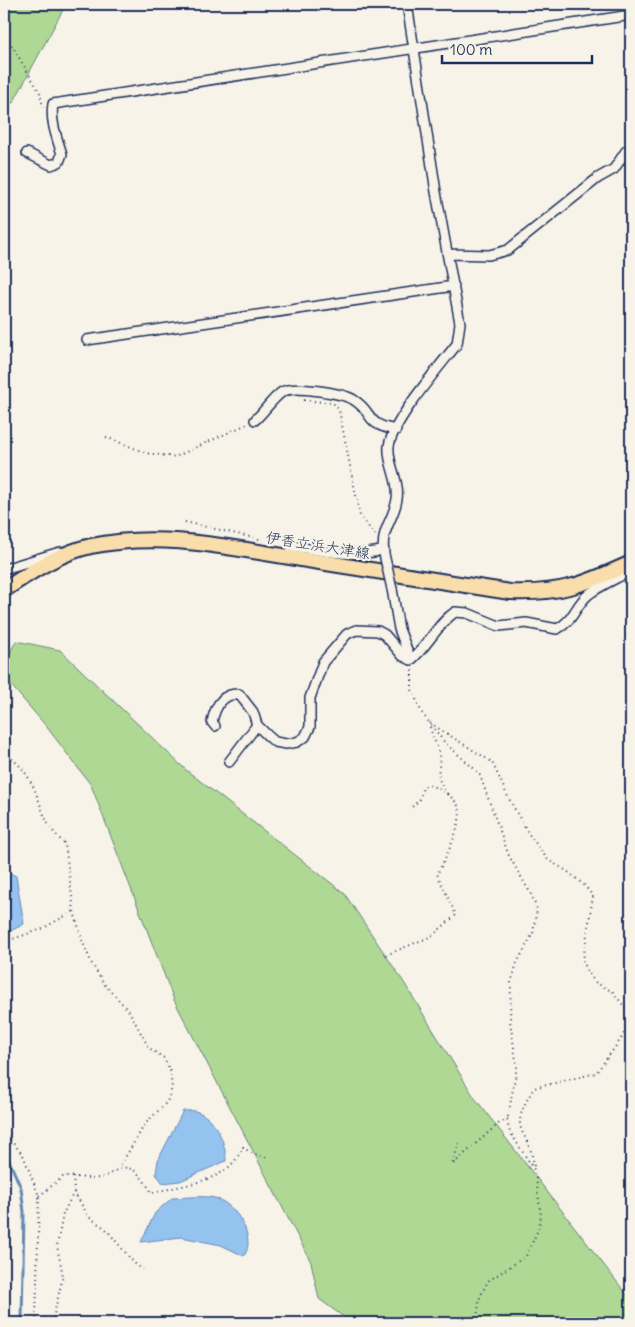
<svg xmlns="http://www.w3.org/2000/svg" width="635" height="1327" font-family="Delius,'Klee One',sans-serif">
<style>
.green{fill:#b0d895;stroke:#66847a}
.water{fill:#95c3ef;stroke:#6488b5}
.lines{fill:none;stroke-linecap:round;stroke-linejoin:round}
.stream{stroke:#6488b5;stroke-width:3}
.street-casing{stroke:#1b2f5e;stroke-width:12}
.primary-casing{stroke:#1b2f5e;stroke-width:18}
.path{stroke:#1b2f5e;stroke-width:2;stroke-dasharray:1 4;stroke-linecap:butt}
.street{stroke:#f7f3e8;stroke-width:9}
.primary{stroke:#f9deab;stroke-width:14}
.street-bridge-casing{stroke:#1b2f5e;stroke-width:12;stroke-linecap:butt}
.street-bridge{stroke:#f7f3e8;stroke-width:9}
.labels{text-anchor:middle;dominant-baseline:central;stroke-width:4.5;stroke-linejoin:round;paint-order:stroke}
.street-label{font-size:15px;fill:#1b2f5e;stroke:#f7f3e8}
</style>
<rect width="100%" height="100%" fill="#f7f3e8"/>
<filter id="ink" filterUnits="userSpaceOnUse"><feTurbulence type="fractalNoise" baseFrequency=".02" numOctaves="2"/><feDisplacementMap in="SourceGraphic" scale="10" xChannelSelector="R" yChannelSelector="G"/><feConvolveMatrix kernelMatrix="1 2 1 2 8 2 1 2 1" color-interpolation-filters="sRGB"/></filter>
<g filter="url(#ink)">
<path class="green" d="M4,4H66L13,103L4,104Z
M16,641L60,650L186,770L344,893L403,981L474,1097L631,1300V1323H352L319,1299L311,1262L174,1000L91,785L46,726L4,677V664Z"/>
<path class="water" d="M4,870L16,876L24,924L5,934Z
M183,1111C187,1111 194,1110 198,1112C216,1119 226,1143 226,1161L180,1181L163,1183L156,1174L158,1160Z
M172,1198C185,1198 202,1195 215,1198C236,1204 257,1238 244,1256L221,1245L181,1237L141,1242L155,1213Z"/>
<g class="lines">
<path class="stream" d="M4,1149L21,1188L24,1212L22,1323"/>
<defs>
<path id="street" d="M27,153L51,165L59,162L62,154C57,138 50,121 53,104L631,15
M448,254L489,255L508,250L598,178L614,169L626,151L631,149
M87,340L454,286
M255,420C264,412 272,399 282,392C292,385 343,393 354,400C375,413 363,424 396,430
M384,554C380,529 394,520 397,499C400,480 387,464 389,446C393,420 440,366 457,344L460,323L436,192L407,4
M291,557L292,546C323,551 353,558 384,550
M4,569L60,552
M392,589L399,629L411,660
M411,660C428,646 437,624 455,612L467,613L499,626L526,623L557,629C574,621 575,605 589,594C600,586 613,580 624,574V566
M215,726L212,722C215,707 222,693 239,694L253,712L257,725L267,735L275,742L286,744L297,742L305,737L310,727V698L323,662L347,634L356,630L378,631L385,635L403,656L411,660
M229,762L257,725"/>
<path id="primary" d="M4,590C31,572 59,553 91,546C162,531 231,548 301,559C371,570 440,581 510,592C562,594 585,584 631,563"/>
</defs>
<use href="#street" class="street-casing"/>
<use href="#primary" class="primary-casing"/>
<path class="path" d="M4,32L40,93L43,107
M304,400L333,403L339,410L360,516L375,535
M106,437L146,453L175,457L247,424
M185,522L263,540
M412,670V690L422,713L445,743L479,773L509,856L531,894L537,909L533,933L517,963L511,983L510,1021L517,1067L507,1122L510,1132L535,1171L541,1216L538,1230L526,1256L488,1281L480,1297L476,1323
M430,723L492,762L508,797L528,833L548,860L567,871L584,885L593,896L583,960L587,971L595,982L613,992L631,1015
M430,727C432,736 436,742 438,750C444,771 430,770 448,795
M4,752C13,760 22,766 28,777C44,803 39,821 65,844L74,911L82,940L92,964L105,985L129,1011L149,1048L164,1058L170,1071L172,1088L167,1102L145,1124L119,1168
M4,942L42,929L74,911
M386,955L432,936L456,915L437,874C444,862 464,821 459,808C456,798 439,788 429,785L423,787L420,799L412,807
M4,1132L23,1155L39,1196L36,1323
M459,1143L452,1165L498,1124L508,1119
M534,1166C529,1125 505,1135 534,1088L596,1073L621,1039L631,1019
M74,1192L89,1217L106,1229L134,1263L143,1270
M39,1196L64,1176C73,1176 91,1179 99,1178C106,1177 111,1173 117,1170C134,1161 144,1181 152,1193C176,1186 215,1183 232,1164C237,1159 240,1153 243,1147L251,1153L269,1158
M52,1323L63,1276L57,1246L63,1214L74,1192L73,1176"/>
<use href="#street" class="street"/>
<use href="#primary" class="primary"/>
<defs>
<path id="street-bridge" d="M384,554L392,589"/>
</defs>
<use href="#street-bridge" class="street-bridge-casing"/>
<use href="#street-bridge" class="street-bridge"/>
</g>
</g>
<g class="labels">
<g class="street-label">
<text transform="translate(318 545) rotate(9)">伊香立浜大津線</text>
</g>
</g>
<rect width="635" height="1327" fill="none" stroke="#f7f3e8" stroke-width="20"/>
<rect x="10" y="10" width="615" height="1307" fill="none" stroke="#1b2f5e" stroke-width="2" filter="url(#ink)"/>
<path d="M442 55v8h150v-8" fill="none" stroke="#1b2f5e" stroke-width="2.5"/>
<text x="450" y="55" font-size="15" fill="#1b2f5e" stroke="#f7f3e8" stroke-width="4" paint-order="stroke">100 m</text>
</svg>
